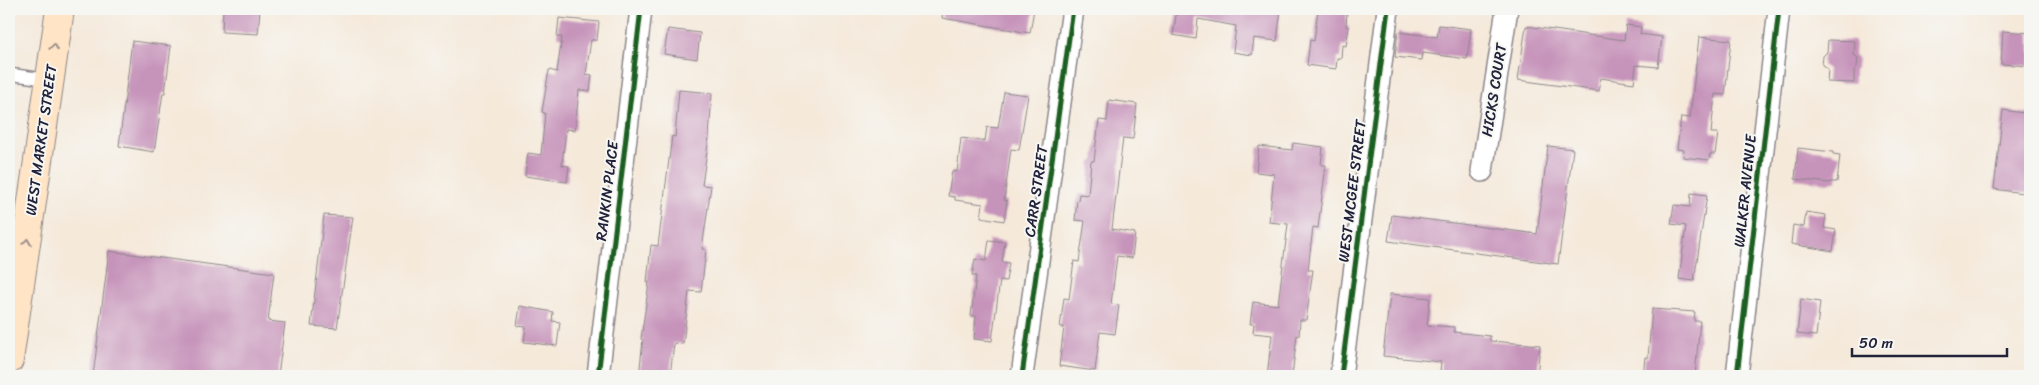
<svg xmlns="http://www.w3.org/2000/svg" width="2039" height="385" font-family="Sriracha,sans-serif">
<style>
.building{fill:#c693ba}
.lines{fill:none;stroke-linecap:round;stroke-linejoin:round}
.lane-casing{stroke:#8c868a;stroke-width:14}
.street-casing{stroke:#8c868a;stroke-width:24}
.secondary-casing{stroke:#8c868a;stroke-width:30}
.lane{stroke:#fff;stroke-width:11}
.street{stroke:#fff;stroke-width:21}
.secondary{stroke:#ffe4c6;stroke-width:28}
.cycleway-casing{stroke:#f6f6f2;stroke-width:8}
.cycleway{stroke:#1b5e20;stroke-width:5}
.oneway{stroke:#9c8d87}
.labels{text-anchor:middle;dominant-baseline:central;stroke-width:4;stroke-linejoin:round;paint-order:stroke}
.street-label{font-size:15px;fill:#22223b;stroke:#f6f6f2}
</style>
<rect width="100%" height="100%" fill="#f6f6f2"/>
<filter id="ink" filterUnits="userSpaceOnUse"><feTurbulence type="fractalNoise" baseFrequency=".02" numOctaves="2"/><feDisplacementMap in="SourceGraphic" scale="10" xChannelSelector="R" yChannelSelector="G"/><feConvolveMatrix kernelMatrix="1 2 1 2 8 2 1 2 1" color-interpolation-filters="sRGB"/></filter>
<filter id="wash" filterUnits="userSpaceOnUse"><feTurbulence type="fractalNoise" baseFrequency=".0096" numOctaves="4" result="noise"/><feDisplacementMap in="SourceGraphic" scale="20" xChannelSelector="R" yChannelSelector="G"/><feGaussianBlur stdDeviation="1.12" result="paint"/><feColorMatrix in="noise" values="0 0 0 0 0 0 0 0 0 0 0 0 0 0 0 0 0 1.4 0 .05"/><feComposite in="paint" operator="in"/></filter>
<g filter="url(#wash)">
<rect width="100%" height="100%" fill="#f5e9da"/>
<g id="blocks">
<path class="building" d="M223,9H260L258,34L222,32Z
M943,9H1034L1030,33L942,18Z
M1177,9H1281L1277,41L1254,38L1252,55L1233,52L1236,26L1198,19L1196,39L1173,35Z
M1318,9L1347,13L1346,26L1349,27L1346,46L1342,45L1341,58H1337L1336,69L1307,65L1310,40L1314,41Z
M559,18L599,22L597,40H591L586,74L592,75L590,91L579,90L575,130L566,129L562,165L569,166L567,182L525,176L528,153L541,155L545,113L542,112L549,70L557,72L562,37H557Z
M1439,25L1471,29L1467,59L1423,53L1422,60L1395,57L1398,32L1437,37Z
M1626,25L1641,27L1640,34L1662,37L1658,67L1636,65L1634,83L1601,78L1599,91L1518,80L1526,26L1624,40Z
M668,29L700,33L697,59L664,54Z
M2003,31L2030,33V66L2001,64Z
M1699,37L1731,40L1725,95L1715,94L1711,133H1718L1715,154H1710L1709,160L1683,157L1684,150L1677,149L1681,117L1690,118Z
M1828,40L1855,41L1854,55L1858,58L1857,67L1854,70V83L1827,82L1828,69L1822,65L1823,56L1827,52Z
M132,41L171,46L165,93H163L154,152L119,146Z
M679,90L712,93L709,137L702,185L711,186L702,249L706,250L701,292L689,291L683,344L674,343L670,376H639L643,340L641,339L649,283L647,282L651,245L658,246L672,136L675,137Z
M1004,92L1028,95L1019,150L1011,149L1004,200L1007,201L1004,221L981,217L983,204L955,200V197L948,196L952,171L957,172L961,138L985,141L987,127L998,128Z
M1109,100L1137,104L1133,139L1123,138L1112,229L1135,233L1132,258L1117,256L1111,304L1119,305L1115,334L1100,332L1095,371L1059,366L1064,327H1060L1064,298L1069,299L1074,261L1079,262L1085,221L1075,220L1077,200H1078L1079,194L1088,195L1091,161H1094L1099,120L1107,121Z
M2003,110L2030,114V194L1994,189Z
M1293,143L1323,147L1321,165H1326L1318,228L1313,227L1308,270H1313L1306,320H1300L1299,336L1297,335L1292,376H1267L1272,335L1253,333L1254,324H1250L1253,302L1278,305L1288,224L1269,222L1274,174L1256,172L1259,146L1292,150Z
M1548,146L1573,149L1558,264L1388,241L1392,215L1537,234Z
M1798,148L1833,152V154L1840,155L1837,182H1830L1829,183L1795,179Z
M1691,193L1707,195L1694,281L1679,279L1686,226L1671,224L1674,205L1690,207Z
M1806,212L1826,215L1824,228L1836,230L1833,251L1791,244L1793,225L1804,227Z
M324,215L353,217L337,328L311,326Z
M989,240L1005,242L1002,262L1009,263L1006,281L1000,280L992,341L974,339L976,316H971L976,276H972L975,259L986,261Z
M109,251L274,273L268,321L285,323L278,376H93Z
M1390,294L1430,298L1427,325L1454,327V332L1490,336V341L1540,345L1537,376H1456V373L1440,372L1441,362L1383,356Z
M1801,299L1820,302L1816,336L1797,334Z
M520,306L553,312L552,321L560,322L557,346L524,342L526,327L517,326Z
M1652,309L1695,312L1694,321H1700L1695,376H1643L1645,357L1648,358Z"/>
</g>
</g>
<g filter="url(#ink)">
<use href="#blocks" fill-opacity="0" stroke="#8c868a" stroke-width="1"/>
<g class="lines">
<defs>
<path id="lane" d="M9,74L50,80"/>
<path id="street" d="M1482,171L1507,9
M598,376L641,9
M1022,376L1073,9
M1341,376L1388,9
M1737,376L1779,9"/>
<path id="secondary" d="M9,360L60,9"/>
</defs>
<use href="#lane" class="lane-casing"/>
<use href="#street" class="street-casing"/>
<use href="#secondary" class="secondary-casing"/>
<use href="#lane" class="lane"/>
<use href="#street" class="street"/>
<use href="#secondary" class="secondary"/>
<defs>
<path id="cycleway" d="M598,376L641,9
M1022,376L1073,9
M1341,376L1388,9
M1737,376L1779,9"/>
</defs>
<use href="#cycleway" class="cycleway-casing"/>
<use href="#cycleway" class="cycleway"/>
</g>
<defs><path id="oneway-chevron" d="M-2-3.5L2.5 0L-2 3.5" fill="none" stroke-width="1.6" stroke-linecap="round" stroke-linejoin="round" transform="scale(1.25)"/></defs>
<g class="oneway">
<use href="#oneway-chevron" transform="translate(54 47) rotate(-82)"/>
<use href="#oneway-chevron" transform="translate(27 242) rotate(-82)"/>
</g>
</g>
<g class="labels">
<g class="street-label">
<text transform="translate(1494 90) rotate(-81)">HICKS COURT</text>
<text transform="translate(41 140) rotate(-82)">WEST MARKET STREET</text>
<text transform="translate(607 191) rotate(-83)">RANKIN PLACE</text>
<text transform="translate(1036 191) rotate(-82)">CARR STREET</text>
<text transform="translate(1352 191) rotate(-83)">WEST MCGEE STREET</text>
<text transform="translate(1745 191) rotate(-84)">WALKER AVENUE</text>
</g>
</g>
<rect width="2039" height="385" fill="none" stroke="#f6f6f2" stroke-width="30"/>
<path d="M1852 348v8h155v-8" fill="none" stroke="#22223b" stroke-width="2.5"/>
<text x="1859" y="348" font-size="15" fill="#22223b" stroke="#f6f6f2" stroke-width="4" paint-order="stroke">50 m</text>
</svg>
